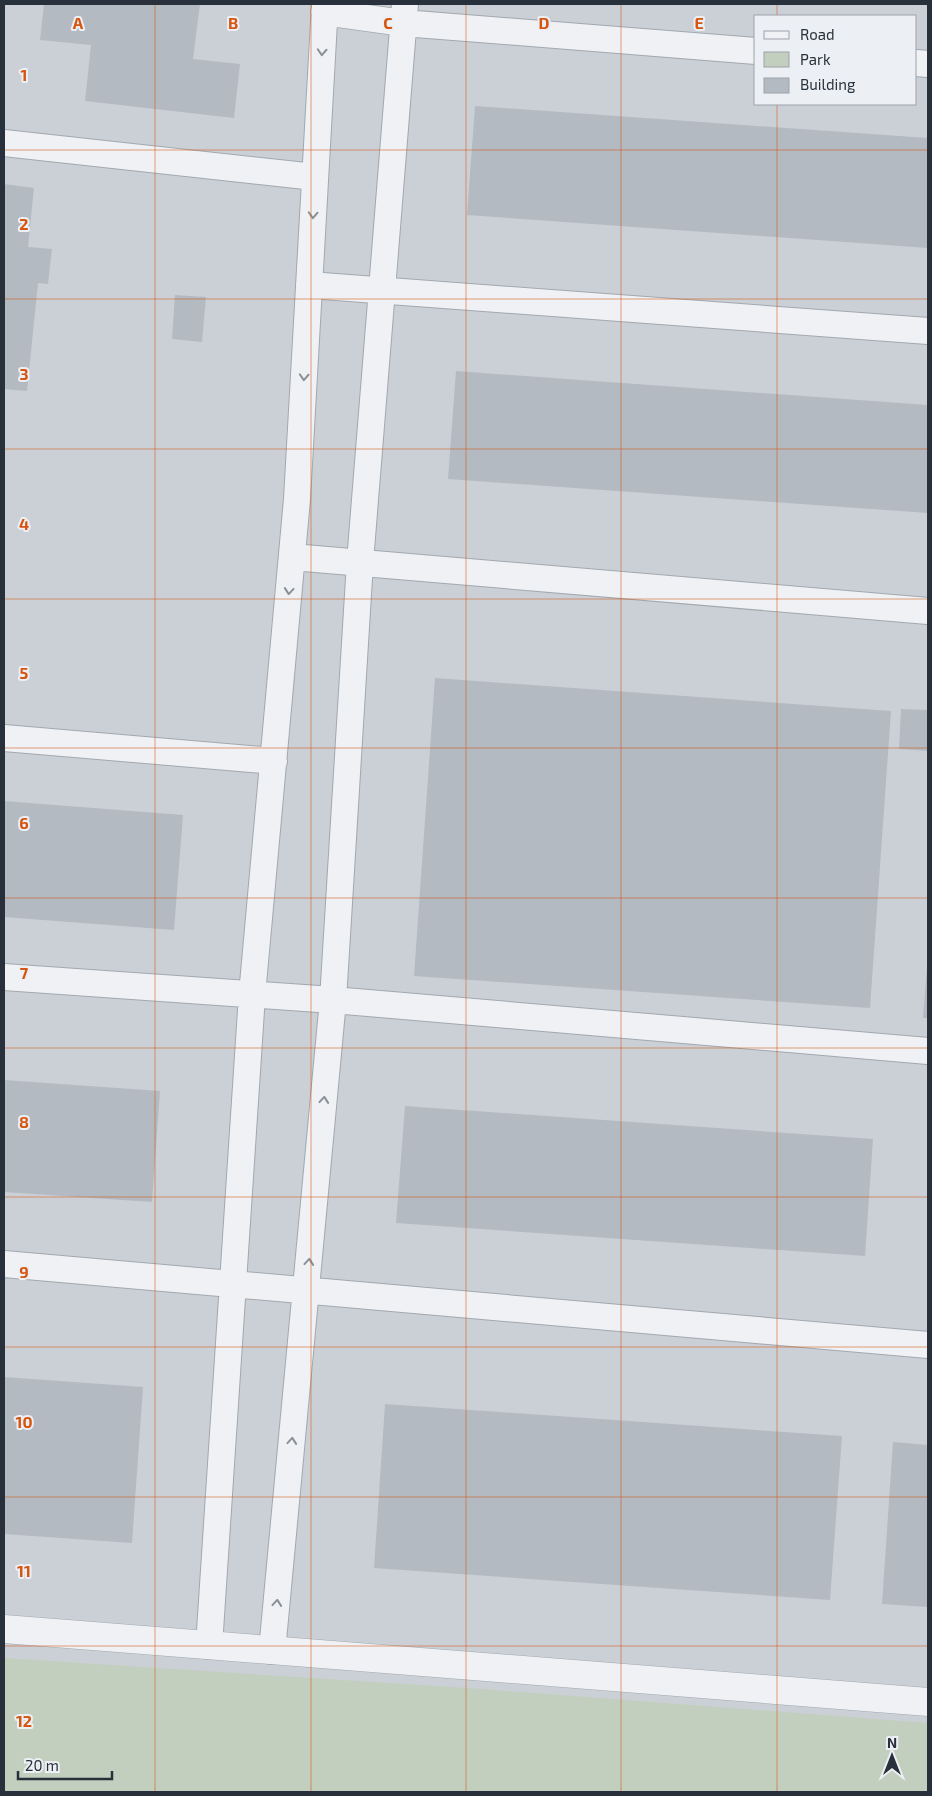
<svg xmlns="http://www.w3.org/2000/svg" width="932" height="1796" font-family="'Exo 2',sans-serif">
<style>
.built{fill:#cbd0d7;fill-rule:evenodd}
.green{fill:#c3cfbe}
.building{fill:#b4bac2}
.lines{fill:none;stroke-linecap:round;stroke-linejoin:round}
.minor-casing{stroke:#a2a8af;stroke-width:28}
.tertiary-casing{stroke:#a2a8af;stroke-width:29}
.minor{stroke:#eff1f4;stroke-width:26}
.tertiary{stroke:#eff1f4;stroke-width:28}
.oneway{stroke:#8b9098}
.grid{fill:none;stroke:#d55511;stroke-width:1;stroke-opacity:0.55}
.grid-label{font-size:16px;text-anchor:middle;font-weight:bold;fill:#d55511;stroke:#eceff4;stroke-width:4;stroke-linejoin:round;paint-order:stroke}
</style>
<rect width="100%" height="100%" fill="#dce1e6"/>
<path class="built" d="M4,4H928V1736L4,1673ZM756,16H916V104H756Z"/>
<path class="green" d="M4,1658L482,1689L928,1723V1792H4Z"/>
<path class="building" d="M44,4H200L193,59L240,64L234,118L85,101L91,45L40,40Z
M475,106L928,138V248L467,215Z
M4,184L34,188L28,247L52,249L48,284L38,283L27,391L4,389Z
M175,295L206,297L202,342L172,339Z
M456,371L928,405V513L448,479Z
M435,678L891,711L870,1008L414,976Z
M901,709L928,710V751L899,749Z
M4,801L183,815L174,930L4,917Z
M927,967H928V1018H923Z
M4,1080L160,1091L152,1202L4,1192Z
M405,1106L873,1139L865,1256L396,1223Z
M4,1377L143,1387L132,1543L4,1534Z
M385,1404L842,1436L830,1600L374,1568Z
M893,1442L928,1445V1607L882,1604Z"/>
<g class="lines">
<defs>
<path id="minor" d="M324,12L403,23L756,51
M916,63L928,64
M4,143L315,177
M309,285L928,331
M292,557L928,611
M4,738L274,761
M4,977L333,1000L928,1051
M4,1264L928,1345
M209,1646L252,995L297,499L325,4
M272,1651L333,1000L360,562L405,4"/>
<path id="tertiary" d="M4,1629L928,1702"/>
</defs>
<use href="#minor" class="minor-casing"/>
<use href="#tertiary" class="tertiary-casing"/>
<use href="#minor" class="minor"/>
<use href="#tertiary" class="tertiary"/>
</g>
<defs><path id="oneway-chevron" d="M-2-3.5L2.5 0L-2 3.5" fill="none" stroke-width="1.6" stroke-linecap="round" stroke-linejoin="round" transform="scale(1.25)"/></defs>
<g class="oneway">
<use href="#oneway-chevron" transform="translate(322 52) rotate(93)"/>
<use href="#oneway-chevron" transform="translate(313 215) rotate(93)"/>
<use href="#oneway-chevron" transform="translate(304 377) rotate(93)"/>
<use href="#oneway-chevron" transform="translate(289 591) rotate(95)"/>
<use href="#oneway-chevron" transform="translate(324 1100) rotate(-85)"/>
<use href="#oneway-chevron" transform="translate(309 1262) rotate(-85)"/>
<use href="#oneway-chevron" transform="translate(292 1441) rotate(-85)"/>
<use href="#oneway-chevron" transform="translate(277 1603) rotate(-85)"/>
</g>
<path class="grid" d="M155,4V1792M311,4V1792M466,4V1792M621,4V1792M777,4V16M777,104V1792M4,150H928M4,299H928M4,449H928M4,599H928M4,748H928M4,898H928M4,1048H928M4,1197H928M4,1347H928M4,1497H928M4,1646H928"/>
<g class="grid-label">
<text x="78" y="29">A</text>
<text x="233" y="29">B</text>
<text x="388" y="29">C</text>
<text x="544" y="29">D</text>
<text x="699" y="29">E</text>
<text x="24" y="81">1</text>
<text x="24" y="230">2</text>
<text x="24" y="380">3</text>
<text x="24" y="530">4</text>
<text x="24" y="679">5</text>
<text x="24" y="829">6</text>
<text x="24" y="979">7</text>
<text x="24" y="1128">8</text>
<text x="24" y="1278">9</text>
<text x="24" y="1428">10</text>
<text x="24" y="1577">11</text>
<text x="24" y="1727">12</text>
</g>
<rect width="932" height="1796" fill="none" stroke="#27303b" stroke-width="10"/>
<rect x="754" y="15" width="162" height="90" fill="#eceff4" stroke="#9da3aa"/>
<rect x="764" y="31" width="25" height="8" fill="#eff1f4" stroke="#9da3aa"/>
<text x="800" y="40" font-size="15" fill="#27303b">Road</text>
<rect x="764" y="52" width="25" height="15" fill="#c3cfbe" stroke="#9da3aa"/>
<text x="800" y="65" font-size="15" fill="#27303b">Park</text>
<rect x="764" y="78" width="25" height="15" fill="#b4bac2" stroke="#9da3aa"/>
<text x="800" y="90" font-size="15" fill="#27303b">Building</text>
<g transform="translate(892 1756)" stroke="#eceff4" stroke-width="4" paint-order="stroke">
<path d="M0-4L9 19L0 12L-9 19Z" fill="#27303b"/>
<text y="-8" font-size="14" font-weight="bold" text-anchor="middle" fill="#27303b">N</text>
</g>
<path d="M18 1771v8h94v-8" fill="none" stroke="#27303b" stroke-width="2.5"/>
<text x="25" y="1771" font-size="15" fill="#27303b" stroke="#eceff4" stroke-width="4" paint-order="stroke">20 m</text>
</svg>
